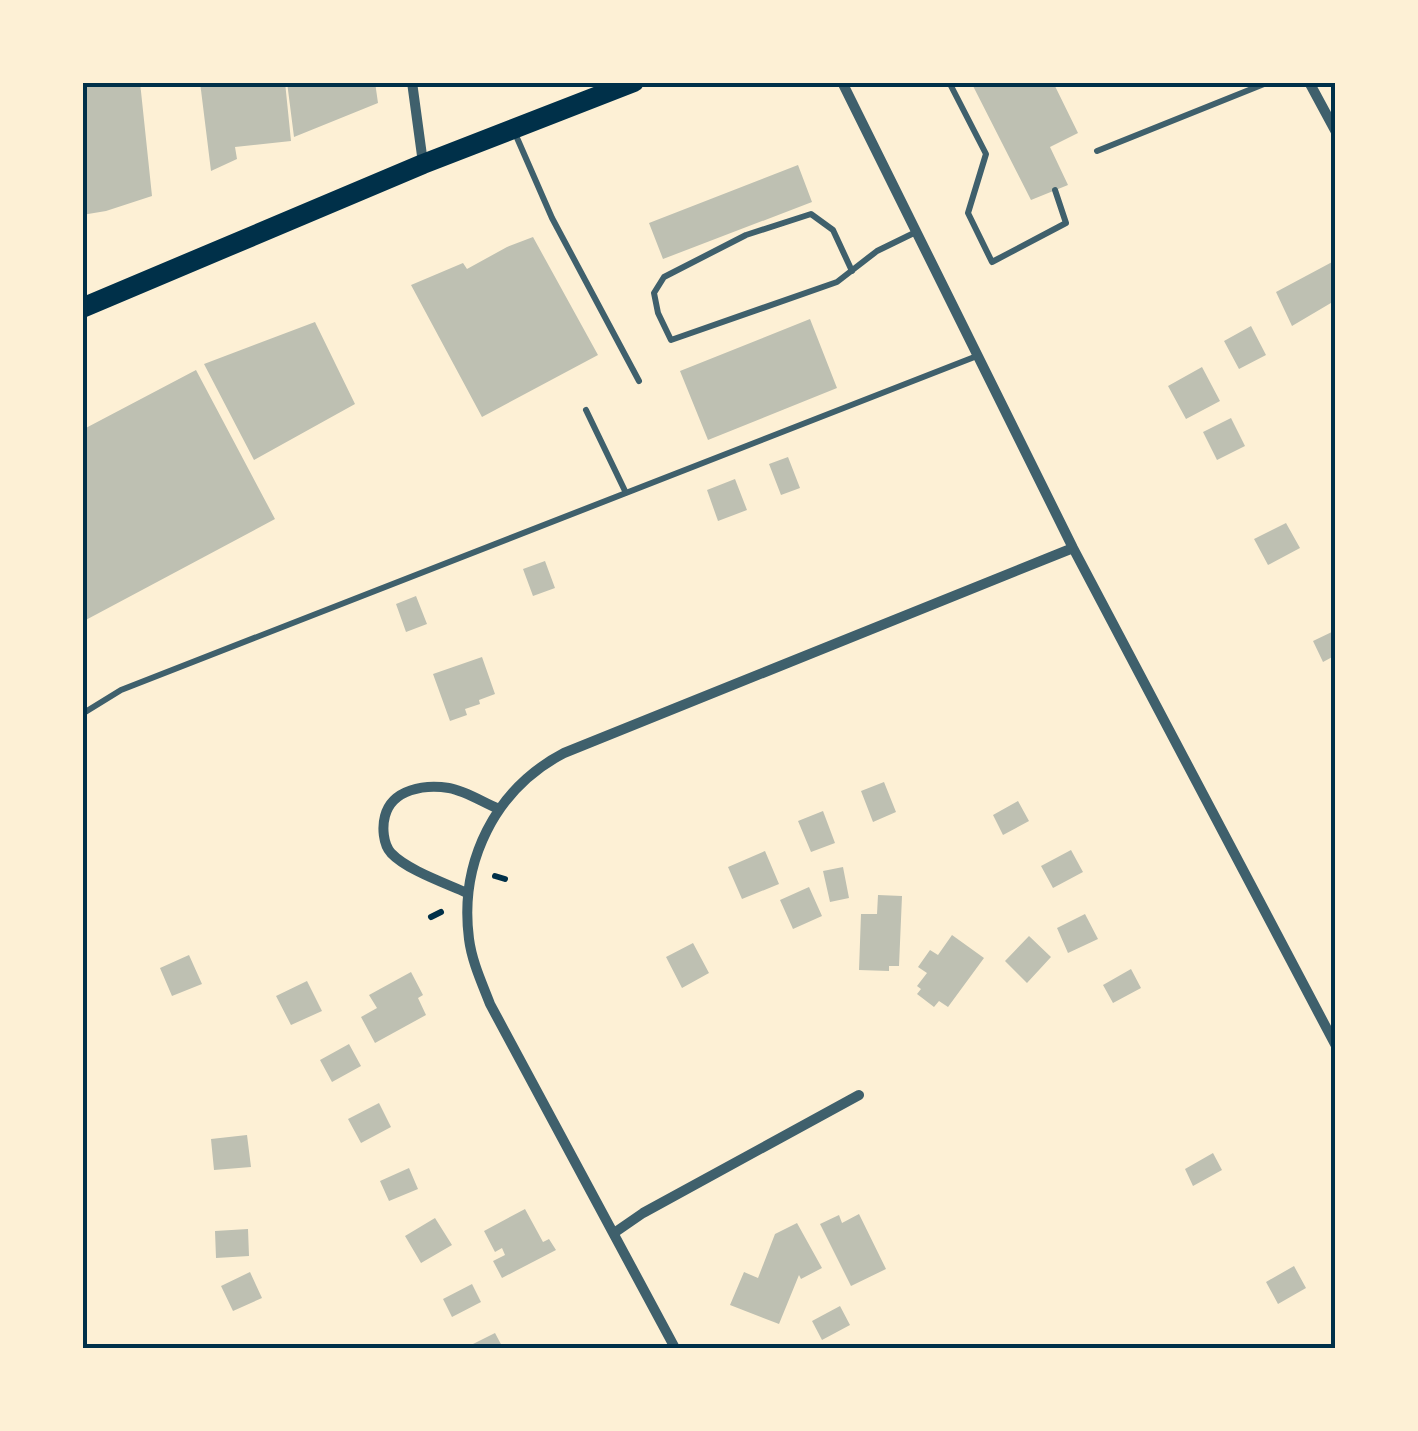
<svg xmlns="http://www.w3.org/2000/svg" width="1418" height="1431" font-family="Arial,sans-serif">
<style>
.building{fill:#bec0b2}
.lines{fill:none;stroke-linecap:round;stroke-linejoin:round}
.path{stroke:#003049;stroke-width:6}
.service{stroke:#3f606c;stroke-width:6}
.minor{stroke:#3f606c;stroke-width:10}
.primary{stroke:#003049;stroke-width:20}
.neatline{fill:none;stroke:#003049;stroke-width:4}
</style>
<rect width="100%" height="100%" fill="#fdf0d5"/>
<path class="building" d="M82,82H140L152,196L106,211L82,215Z
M200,82H285L291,141L235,147L237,159L211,171Z
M287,82H375L378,103L294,137Z
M971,82H1053L1078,133L1050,147L1068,185L1031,200Z
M798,165L812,202L663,259L649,223Z
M533,237L598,355L482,417L411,285L463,263L467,269L507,247Z
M1334,261L1336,300L1292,326L1276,292Z
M810,319L837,388L708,440L680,371Z
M315,322L355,404L254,460L204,364Z
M1251,326L1266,355L1239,369L1224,341Z
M1202,367L1220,401L1186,419L1168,386Z
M196,370L275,519L82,622V430Z
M1231,418L1245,446L1217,460L1203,432Z
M788,457L800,488L781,495L769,464Z
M735,479L747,510L718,521L707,490Z
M1286,523L1300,548L1268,565L1254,539Z
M545,561L555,588L533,596L523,569Z
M416,596L427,624L406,632L396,604Z
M1336,630V655L1323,662L1313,641Z
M482,657L495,694L479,700L480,704L465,709L467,715L450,721L433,674Z
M884,782L896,812L873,822L861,791Z
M1018,801L1029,821L1003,835L993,815Z
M823,811L835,843L811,852L798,821Z
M1071,850L1083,872L1053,888L1041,866Z
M765,851L779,884L742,899L728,867Z
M843,867L849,898L830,902L823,871Z
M809,887L822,916L793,929L780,900Z
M878,895L902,896L899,966H889V971L859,970L861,914H877Z
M1085,914L1098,939L1068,953L1057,928Z
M952,935L984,958L948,1007L939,1001L934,1007L917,994L921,989L917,986L927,973L918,967L930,950L938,955Z
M1029,936L1051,957L1027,983L1005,961Z
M693,943L709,973L682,988L666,957Z
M189,955L202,984L172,996L160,968Z
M1131,969L1141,988L1113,1003L1103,985Z
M411,972L423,995L418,998L426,1015L375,1043L361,1017L377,1008L369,995Z
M307,981L322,1011L291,1025L276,996Z
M349,1044L361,1066L332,1082L320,1060Z
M379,1103L391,1127L361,1143L348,1119Z
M247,1135L251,1167L214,1170L211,1139Z
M1213,1153L1222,1170L1193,1186L1185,1169Z
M409,1168L418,1189L389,1201L380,1181Z
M525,1209L543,1242L549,1239L556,1250L502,1278L493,1261L505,1255L502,1248L495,1252L484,1231Z
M859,1214L886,1269L851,1286L820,1224L839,1215L842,1223Z
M435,1218L452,1245L421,1263L405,1236Z
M797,1223L822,1268L801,1279L799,1275L779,1324L730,1305L744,1272L758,1278L775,1234Z
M248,1229L249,1256L216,1258L215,1231Z
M1294,1266L1306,1288L1278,1304L1266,1282Z
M250,1272L262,1298L233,1311L221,1286Z
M472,1284L481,1302L452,1317L443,1299Z
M840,1306L850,1325L822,1340L812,1321Z
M495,1333L503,1348H465Z"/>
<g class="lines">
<path class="path" d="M495,876L505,879
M431,917L441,912"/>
<path class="service" d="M949,82L986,154L968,213L992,262L1066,223L1055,190
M514,131L552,218L639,381
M1097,151L1269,82
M852,271L833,230L811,214L746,235L664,277L654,293L658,313L671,340L837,282L877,251L916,232
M586,410L626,493
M82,714L121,690L977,356"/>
<path class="minor" d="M412,82L423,163
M842,82L1073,548L1336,1046
M1309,82L1336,132
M467,893C445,883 407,870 391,853C383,844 382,827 385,816C392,789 425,784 449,788C466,791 484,803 499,809
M614,1233L643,1213L859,1095
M675,1348L490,1004C482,983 472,962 469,939C459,862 495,789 564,753L1073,548"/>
<path class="primary" d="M82,308L423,164L634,82"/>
</g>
<rect width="1418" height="1431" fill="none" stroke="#fdf0d5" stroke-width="170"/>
<rect x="85" y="85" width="1248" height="1261" class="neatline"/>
</svg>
